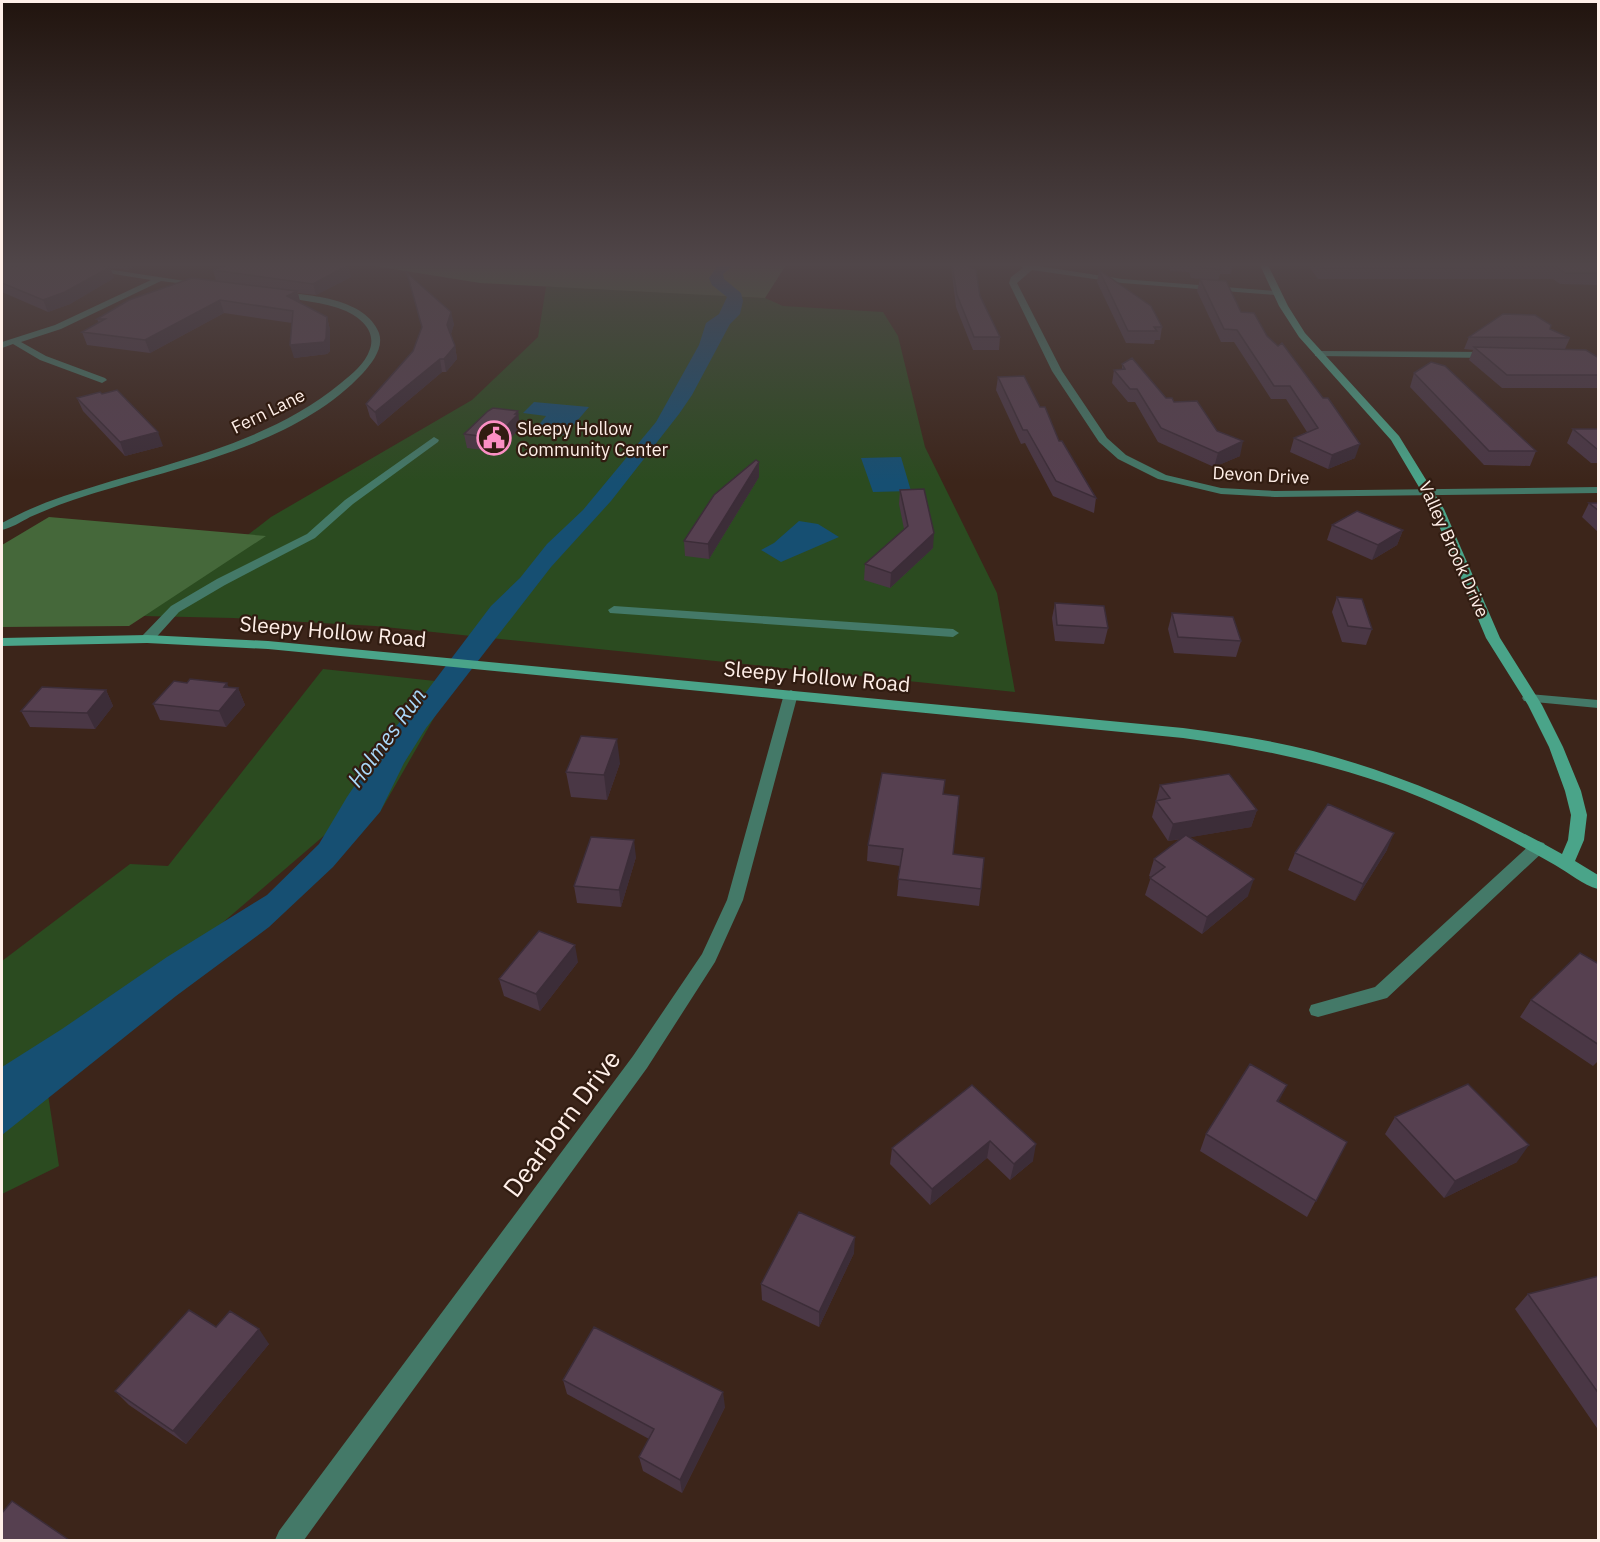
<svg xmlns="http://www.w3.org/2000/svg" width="1600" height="1542" font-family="'IBM Plex Sans',sans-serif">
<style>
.green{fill:#2b4b20}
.forest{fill:#45683a}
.water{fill:#164f72}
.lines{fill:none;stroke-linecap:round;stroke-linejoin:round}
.lane{fill:#447968;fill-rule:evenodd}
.street{fill:#447968;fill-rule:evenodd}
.secondary{fill:#4aa489;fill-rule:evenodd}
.wall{fill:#4a3745}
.shaded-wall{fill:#3c2d38}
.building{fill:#564050;stroke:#3c2d38;stroke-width:1.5}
.labels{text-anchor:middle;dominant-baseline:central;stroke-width:4.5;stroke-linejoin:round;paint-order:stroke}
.far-street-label{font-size:18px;fill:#ffefe8;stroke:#311c11}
.far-poi-label{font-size:18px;fill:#ffefe8;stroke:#311c11;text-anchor:start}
.street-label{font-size:21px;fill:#ffefe8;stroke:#311c11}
.water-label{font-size:22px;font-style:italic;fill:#aad8f9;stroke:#311c11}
.near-street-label{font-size:26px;fill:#ffefe8;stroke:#311c11}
</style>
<rect width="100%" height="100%" fill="#3c251a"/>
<path class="green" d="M543,265L727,296L765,298L783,306L883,312L898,336L925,447L997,593L1015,692L375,626L233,618L143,616L271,517L472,400L538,337L546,287H553Z
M323,669L454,683L380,812L355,809L45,1075L59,1166L2,1194V961L130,864L168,866Z"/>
<path class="forest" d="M368,265H786L765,298L480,283Z
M49,517L266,536L129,626L2,627V545Z"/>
<path class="water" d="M718,265H734L723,274L724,279L741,293L743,301L740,314L730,324L692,395L679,414L611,501L551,567L426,728L404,763L380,812L333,867L269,927L176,996L2,1135V1067L62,1029L167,957L267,895L319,844L347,797L390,733L423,696L491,606L520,578L547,544L583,510L656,422L699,345L706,323L719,314L727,297L712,285L709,278Z
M534,402L589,407L565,435L533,432L546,416L523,413Z
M901,457L911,491L873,492L861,458Z
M799,521L818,524L839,537L781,562L761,550L774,543Z"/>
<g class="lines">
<path class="lane" d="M434,437L439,440L438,442L353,504L315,538L225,585L179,612L152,642H142L140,639L142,636L171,606L217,579L307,534L345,500Z
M614,606L953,629L959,633L953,637L610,613L608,610Z"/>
<path class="street" d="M57,265H80L205,284L201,286L161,281L61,329L21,342L46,356L105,378L107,380L102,383L40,360L13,344L2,348V342L55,325L151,280Z
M1032,265L1122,279L1275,291L1279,293L1275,295L1122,283L1032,270L1017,283L1062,371L1107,438L1126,455L1166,475L1221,488L1275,491L1598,487V493L1275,497L1221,494L1158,479L1118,459L1099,442L1052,371L1009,283L1011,277L1023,268L1019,265Z
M278,292C310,295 365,298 379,333C384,348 372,363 363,373C291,450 168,468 73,500C58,505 44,511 30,517C21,522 11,528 2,530V523C22,512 43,503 64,496C158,464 262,448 341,383C352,374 365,364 370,349C376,331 361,318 346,311C323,301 299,301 275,296L274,294Z
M1318,351L1492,352L1496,355L1492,358L1315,356V352Z
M791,690L798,694L743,900L715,962L647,1068L304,1540H275L279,1531L633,1056L702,954L727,900L784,694Z
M1529,694L1598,700V708L1524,701L1522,698L1524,695Z
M1538,841L1544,843L1546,847L1544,851L1387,998L1318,1017L1311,1015L1309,1010L1311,1005L1375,987L1532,843Z"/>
<path class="secondary" d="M1260,265H1268L1288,306L1305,333L1399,436L1444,509L1500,638L1542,705L1563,747L1581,791L1587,815L1584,840L1575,861L1598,875V889C1583,885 1569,873 1555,865C1523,847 1491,829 1458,814C1371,772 1279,751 1183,738L268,649L147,643L2,646V638L147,635L268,641L1183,728C1227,734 1271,740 1313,751C1401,774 1483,810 1562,854L1568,840L1571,815L1565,791L1549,747L1528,705L1486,638L1432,509L1391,440L1299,337L1279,306Z"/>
</g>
<path class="wall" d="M2,265L19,266L21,265H137L128,270L110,268L114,278L70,304L48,312L2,292Z
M348,265L351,277L316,295L298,293L300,303L327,317L330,330V351L327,354L294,358L292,323L224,313L150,353L87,345L82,332L99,323L97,319L216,281L213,270Z
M951,265H966L1000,337L999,350H973L956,307Z
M1170,265H1233L1231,274H1220L1218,281L1241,312L1267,336L1355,458L1328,469L1290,452L1294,438L1307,432L1286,399H1271L1234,342H1221L1197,291L1200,279H1201L1191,278L1189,272L1170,271Z
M1308,265H1599V285L1560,284L1553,279H1318Z
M1099,270L1162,327L1160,340H1155L1154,344L1126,343L1097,282Z
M407,273L454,324L451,334L455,346L457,359L446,372H442L378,426L370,417L366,404L413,351L422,328Z
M1550,329L1570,338L1565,349L1599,375V388H1502L1469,360L1473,350L1464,349L1469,337Z
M1122,364L1166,398L1174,402L1217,431L1240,456L1214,467L1158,442L1135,402H1128L1112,383L1114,370L1122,369Z
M1414,373L1536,451L1530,466L1484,465L1410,387Z
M998,377L1040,407L1059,441L1096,498L1094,513L1053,496L1025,443L1021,444L996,390Z
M77,398L163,446L125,456L83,411Z
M520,424V428L498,452L467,448L464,434Z
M1573,429H1599V463H1591L1567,443Z
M759,477L709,559L685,556L684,541Z
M900,490L933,548L890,588L864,580L865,564L904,529L899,504Z
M1589,503H1599V533L1582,517Z
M1332,525L1403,530L1397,545L1372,560L1327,540Z
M1337,597L1372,629L1366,645L1342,642L1332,612Z
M1055,603L1108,628L1104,644L1055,641L1052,618Z
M1172,613L1241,641L1236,657L1174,653L1168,629Z
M229,687L238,688L245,705L226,727L160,720L153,704Z
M106,690L113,706L95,729L30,727L21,711Z
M620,763L607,800L571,797L566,772Z
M1160,785L1257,810L1251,827L1190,837L1248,896L1202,934L1145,895L1151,877L1149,876L1154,859L1182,839L1168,841L1152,817Z
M943,794L953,854L981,889L979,906L897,896L900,866L867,861L868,845Z
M1387,850L1355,901L1288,870L1295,853Z
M636,857L621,907L577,903L574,886Z
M578,962L540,1011L504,996L499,979Z
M1599,964V1060L1593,1066L1520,1017L1531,1000Z
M972,1085L1033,1161L1010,1180L987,1158L930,1205L890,1164L892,1148Z
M1279,1102L1347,1142L1307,1217L1200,1151L1206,1134Z
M1395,1117L1517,1162L1444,1198L1385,1134Z
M854,1253L819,1327L762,1300L761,1284Z
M1599,1276V1431L1515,1309L1528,1294Z
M216,1327L269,1344L186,1444L129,1405L115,1391Z
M563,1380L725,1407L682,1493L643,1471L639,1457L649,1439L567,1394Z"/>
<path class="shaded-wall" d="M126,265H137L128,270Z
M348,265L351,277L316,295L313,284Z
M110,267L114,278L70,304L48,312L43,300Z
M297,291L301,304L287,296Z
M220,300L224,313L150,353L145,340Z
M451,312L454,324L450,337L447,325Z
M327,317L330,330V351L327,354L294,358L290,345Z
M455,346L457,359L446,372L444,359Z
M440,359L442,372L378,426L375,412Z
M518,411L520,428L498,452L495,438Z
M158,432L163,446L125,456L120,442Z
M1243,441L1240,456L1214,467L1218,453Z
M1360,444L1355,458L1328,469L1332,455Z
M759,462V477L709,559L708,544Z
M1403,530L1397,545L1372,560L1378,545Z
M934,533L933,548L890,588L891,573Z
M227,683L232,696L238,688L245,705L226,727L219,711L224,687Z
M106,690L113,706L95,729L87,713Z
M617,739L620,763L607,800L604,775Z
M1257,810L1251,827L1168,841L1173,824Z
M1394,833L1387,850L1355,901L1363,884Z
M634,840L636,857L621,907L619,890Z
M1254,879L1248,896L1202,934L1207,917Z
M575,945L578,962L540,1011L536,994Z
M1287,1085L1279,1101L1269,1117L1277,1101Z
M990,1141L987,1158L930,1205L932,1189Z
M1036,1144L1033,1161L1010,1180L1014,1164Z
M1529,1145L1517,1162L1444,1198L1455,1181Z
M855,1237L854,1253L819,1327V1312Z
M259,1329L269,1344L186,1444L173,1431Z
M723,1392L725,1407L682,1493L680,1480Z"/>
<path class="building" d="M2,265L19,266L21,265H99L110,267L65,292L43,300L2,283Z
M227,265H348L313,284L213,270Z
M952,265H966L976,270L980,296L1000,337H974L957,295Z
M1193,265H1218L1221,270L1194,266Z
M1320,265H1599V273H1565L1557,267L1321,268Z
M1099,270L1151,306L1162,327H1154L1157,331H1128Z
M407,273L451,312L447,325L455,346L444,359H440L375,412L366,404L413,351L422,327Z
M192,278L297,291L287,296L327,317L326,338L324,342L290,345L293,311L220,300L145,340L82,332L105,319H97L129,300Z
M1200,279L1226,281L1241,312L1254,313L1267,336L1278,346L1282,343L1323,398H1328L1360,444L1332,455L1294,438L1318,428L1290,386H1274L1237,330L1224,329Z
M1503,314L1535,315L1551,325L1550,329L1570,338L1469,337Z
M1474,347L1586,350L1599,358V375H1507Z
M1132,358L1166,398H1172L1174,402L1197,401L1217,431L1243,441L1218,453L1161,428L1137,389H1130L1114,370L1125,369L1122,364Z
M1431,362L1445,366L1536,451H1489L1414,373Z
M1024,376L1040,407H1045L1059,441H1062L1096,498L1056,481L1027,430H1023L998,377Z
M117,390L158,432L120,442L77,398L100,392L102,394Z
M493,408L518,411L515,414H518L495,438L464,434L488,411Z
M1573,429H1599V449H1597Z
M756,460L759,462L708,544L684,541L714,495Z
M924,489L934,533L891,573L865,564L908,526L900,490Z
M1589,503H1599V511Z
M1357,511L1403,530L1378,545L1332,525Z
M1337,597L1362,599L1372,629L1348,626Z
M1055,603L1104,606L1108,628L1057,625Z
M1172,613L1233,617L1241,641L1178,637Z
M190,679L227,683L224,687L238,688L219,711L153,704L174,681L187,683Z
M42,687L106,690L87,713L21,711Z
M581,736L617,739L604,775L566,772Z
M882,773L945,780L943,794L959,796L953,854L984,858L981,889L898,879L903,849L868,845Z
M1229,774L1257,810L1173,824L1156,801L1170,798L1160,785Z
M1328,804L1394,833L1363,884L1295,853Z
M1186,835L1254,879L1207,917L1150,878L1165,867L1154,859Z
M591,837L634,840L619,890L574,886Z
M539,931L575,945L536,994L499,979Z
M1580,953L1599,964V1045L1531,1000Z
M1250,1064L1287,1085L1277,1101L1347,1142L1316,1201L1206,1134Z
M1468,1084L1529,1145L1455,1181L1395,1117Z
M972,1085L1036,1144L1014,1164L990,1141L932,1189L892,1148Z
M799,1212L855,1237L819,1312L761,1284Z
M1599,1276V1394L1528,1294Z
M189,1310L216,1327L230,1311L259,1329L173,1431L115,1391Z
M594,1327L723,1392L680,1480L639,1457L654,1429L563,1380Z
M12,1501L69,1540H2V1513Z"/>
<linearGradient id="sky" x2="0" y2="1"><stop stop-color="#21140e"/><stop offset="0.55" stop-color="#504649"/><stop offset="1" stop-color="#504649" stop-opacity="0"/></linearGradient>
<rect width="1600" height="481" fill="url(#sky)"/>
<defs>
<symbol id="civic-ring" viewBox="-11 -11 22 22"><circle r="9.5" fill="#311c11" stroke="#fb8fc4" stroke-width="1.5"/><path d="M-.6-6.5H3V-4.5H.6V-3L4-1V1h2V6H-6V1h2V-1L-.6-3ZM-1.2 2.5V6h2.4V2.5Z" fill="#fb8fc4"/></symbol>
</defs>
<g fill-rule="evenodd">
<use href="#civic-ring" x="475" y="419" width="38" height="38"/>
</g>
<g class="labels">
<g class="far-street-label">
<text transform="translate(268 411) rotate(-26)">Fern Lane</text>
<text transform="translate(1261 475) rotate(3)">Devon Drive</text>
<text transform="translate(1454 549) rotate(66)">Valley Brook Drive</text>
</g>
<g class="far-poi-label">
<text x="517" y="428">Sleepy Hollow<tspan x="517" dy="21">Community Center</tspan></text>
</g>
<g class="street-label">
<text transform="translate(333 631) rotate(5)">Sleepy Hollow Road</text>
<text transform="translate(817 676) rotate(5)">Sleepy Hollow Road</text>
</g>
<g class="water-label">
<text transform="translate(386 737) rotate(-54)">Holmes Run</text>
</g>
<g class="near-street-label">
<text transform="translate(561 1123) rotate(-53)">Dearborn Drive</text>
</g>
</g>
<rect width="1600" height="1542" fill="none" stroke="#ffefe8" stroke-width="6"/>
</svg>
